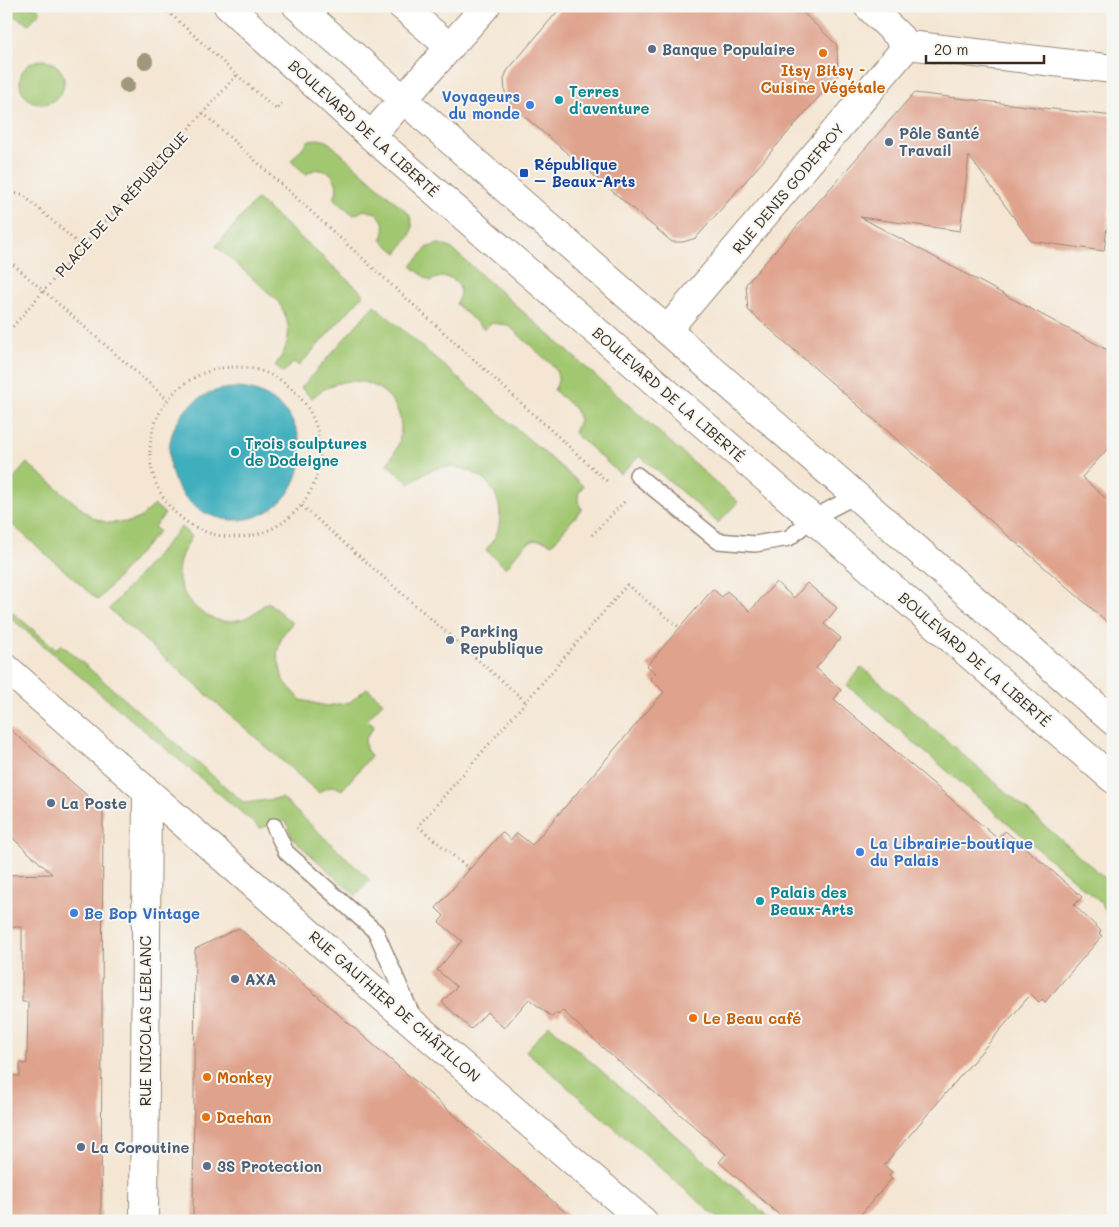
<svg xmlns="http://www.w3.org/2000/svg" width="1119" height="1227" font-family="Mali,sans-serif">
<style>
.green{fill:#a2c771;stroke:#6e7848}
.water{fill:#41afbd;stroke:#3e6c6e}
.building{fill:#dfa28c}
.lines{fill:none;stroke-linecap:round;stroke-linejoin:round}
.lane-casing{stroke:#988878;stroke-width:18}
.street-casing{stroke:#988878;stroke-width:30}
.secondary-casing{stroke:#988878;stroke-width:30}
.path{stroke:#988878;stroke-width:3;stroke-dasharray:1 4;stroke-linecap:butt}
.lane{stroke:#fff;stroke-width:15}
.street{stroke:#fff;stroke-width:28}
.secondary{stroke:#fff;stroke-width:28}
.tree{fill:#9f987d}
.service-dot{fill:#5c6f8a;stroke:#f6f6f2;stroke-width:2}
.food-dot{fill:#e8710a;stroke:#f6f6f2;stroke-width:2}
.culture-dot{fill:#0f9aa8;stroke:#f6f6f2;stroke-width:2}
.shop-dot{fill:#3f7fe0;stroke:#f6f6f2;stroke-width:2}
.transit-dot{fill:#1a4fb4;stroke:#f6f6f2;stroke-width:2}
.labels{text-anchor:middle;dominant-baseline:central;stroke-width:4;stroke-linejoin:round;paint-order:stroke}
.service-label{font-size:15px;font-weight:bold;fill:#4e5e75;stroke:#f6f6f2;text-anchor:start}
.food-label{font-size:15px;font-weight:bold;fill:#c56008;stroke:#f6f6f2;text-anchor:start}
.culture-label{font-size:15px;font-weight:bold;fill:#0d838f;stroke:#f6f6f2;text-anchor:start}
.shop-label{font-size:15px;font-weight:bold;fill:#366cbe;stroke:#f6f6f2;text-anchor:start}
.street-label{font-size:15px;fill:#3b2a1e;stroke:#f6f6f2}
.transit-label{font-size:15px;font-weight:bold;fill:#164399;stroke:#f6f6f2;text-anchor:start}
</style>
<rect width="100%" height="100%" fill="#f6f6f2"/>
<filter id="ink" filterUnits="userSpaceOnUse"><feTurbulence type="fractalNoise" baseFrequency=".02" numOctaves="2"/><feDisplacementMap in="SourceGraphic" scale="10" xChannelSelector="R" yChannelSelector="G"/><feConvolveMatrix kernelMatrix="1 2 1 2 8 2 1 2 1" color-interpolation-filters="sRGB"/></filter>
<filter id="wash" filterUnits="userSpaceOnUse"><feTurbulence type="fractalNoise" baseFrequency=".0096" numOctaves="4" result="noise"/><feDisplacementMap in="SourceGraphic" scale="20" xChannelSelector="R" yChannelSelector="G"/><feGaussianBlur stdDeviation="1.12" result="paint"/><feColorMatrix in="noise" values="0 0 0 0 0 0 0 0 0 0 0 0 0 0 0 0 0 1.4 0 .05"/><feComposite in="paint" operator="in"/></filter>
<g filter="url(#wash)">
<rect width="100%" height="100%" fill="#f4e6d3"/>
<path class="green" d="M6,6H35L41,11L29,24L6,12Z
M20 82a22 22 0 1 1 44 0a22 22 0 1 1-44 0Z
M318,139L327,141L409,214C417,232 408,239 397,253L381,240C387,229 385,221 376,213L364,210L354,215L334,199C339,188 337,180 329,172L316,169L306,174L291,161L309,140Z
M257,199L364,294L299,366L294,362L283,373L275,366C292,343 293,324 277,300L216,246Z
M439,244L451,248L738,502L718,523L640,456L620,474L574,433L579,420L575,409L554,390C560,381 559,375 553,366L508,325L491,323L484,329L456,304C468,283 450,270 430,281L411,266L428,247Z
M374,305L583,486C577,494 576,500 582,509L552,544C529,531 519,552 506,568L486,550C491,543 496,537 498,530C512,476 447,446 410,484L387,464C430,411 365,351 312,398L301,388Z
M27,463L93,518L109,523L129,522L140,518L155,505L165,514L154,527L159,531L98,600L6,519V487Z
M181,527L192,537C186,546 181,554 179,565C174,591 198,617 222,621C228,622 239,620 245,618C253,615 261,607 268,602L292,623L281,637L277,655L283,680L301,700L327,706L350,702L367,688L383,702L367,720L374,726L365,740L366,749L371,756L342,790L334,786L324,789L319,793L109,609Z
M6,607L56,649L61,644L244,803L282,798L370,880L356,896L292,838L286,821L260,828L6,614Z
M862,667L1113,885V925L1101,903L847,685Z
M549,1025L773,1221H721L526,1051Z"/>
<path class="water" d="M169 454a66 66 0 1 1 132 0a66 66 0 1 1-132 0Z"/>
<g id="blocks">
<path class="building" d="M562,6H796L837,45L838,75L696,238L683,242H672L512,106L505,92L504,79L507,71Z
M914,93L1113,116V180L1104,251L1031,241L969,156L960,231L860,217L1113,353V443L1082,477L1113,505V627L748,310L746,284Z
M776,582L794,598L807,583L837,608L824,624L841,638L816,668L841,690L834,699L998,839L1005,831L1035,856L1082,897L1074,905L1101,931L1099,934L1102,936L1045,1002L1042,999L1039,1002L1031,994L884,1165L892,1172L889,1175L892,1178L855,1221H786L719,1162L726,1154L603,1048L562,1010L558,1015L556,1013L552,1017L529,999L504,1028L487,1012L471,1029L442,1002L457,987L437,970L462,941L439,922L444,916L436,908L502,832L511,840L517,833L532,845L664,692L650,679L656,673L647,666L713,589L722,597L727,591L750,611Z
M6,726L103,809L101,1221H6V1076H20V1063L27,1064L28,1002H22V927H6V875L52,874L6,832Z
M239,928L530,1181L575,1221H193L195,949Z"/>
</g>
</g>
<g filter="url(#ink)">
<use href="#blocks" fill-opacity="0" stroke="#988878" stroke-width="1"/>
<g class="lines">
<defs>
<path id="lane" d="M637,475L718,541L755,544L789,538L813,518L857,495
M274,826L286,852L376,932L413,1017"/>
<path id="street" d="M402,6L438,37
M868,6L908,45L1113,69
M667,330L908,45
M144,1221L147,792"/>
<path id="secondary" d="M228,6L371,136L1113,779
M297,6L1113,721
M371,136L486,6
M6,668L371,987L643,1221"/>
</defs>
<use href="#lane" class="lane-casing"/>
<use href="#street" class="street-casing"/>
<use href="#secondary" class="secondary-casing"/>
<path class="path" d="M237,75L277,110L282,103
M203,113L609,483
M6,193L22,194L82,247
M6,258L167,399
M6,334L82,247L237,75L162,6
M150 452a85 85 0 1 1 170 0a85 85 0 1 1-170 0Z
M302,506L526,702
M592,535L625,501
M469,869L418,826L627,585L680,628
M1109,913L1113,916"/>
<use href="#lane" class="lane"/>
<use href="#street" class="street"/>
<use href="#secondary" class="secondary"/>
</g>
<g class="tree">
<circle cx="145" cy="61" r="8"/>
<circle cx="127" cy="85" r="8"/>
</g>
</g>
<g class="service-dot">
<circle cx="652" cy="49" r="5"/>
<circle cx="889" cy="142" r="5"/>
<circle cx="450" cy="640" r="5"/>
<circle cx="51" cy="803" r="5"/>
<circle cx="235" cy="979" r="5"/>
<circle cx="81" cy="1147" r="5"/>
<circle cx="207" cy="1166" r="5"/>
</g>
<g class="food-dot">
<circle cx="823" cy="53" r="5"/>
<circle cx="693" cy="1018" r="5"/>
<circle cx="207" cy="1077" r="5"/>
<circle cx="206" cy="1117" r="5"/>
</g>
<g class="culture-dot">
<circle cx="559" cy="100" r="5"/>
<circle cx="235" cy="452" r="5"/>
<circle cx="760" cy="901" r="5"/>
</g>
<g class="shop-dot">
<circle cx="530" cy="105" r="5"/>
<circle cx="860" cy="852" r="5"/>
<circle cx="74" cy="913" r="5"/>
</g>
<rect class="transit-dot" x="519" y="168" width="10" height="10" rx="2.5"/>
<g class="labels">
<g class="service-label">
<text x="662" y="49">Banque Populaire</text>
<text x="899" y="133">Pôle Santé<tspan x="899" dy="17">Travail</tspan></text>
<text x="460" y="631">Parking<tspan x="460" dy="17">Republique</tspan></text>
<text x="61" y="803">La Poste</text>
<text x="245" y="979">AXA</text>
<text x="91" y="1147">La Coroutine</text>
<text x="217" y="1166">3S Protection</text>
</g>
<g class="food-label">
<text x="823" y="70" text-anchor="middle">Itsy Bitsy -<tspan x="823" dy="17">Cuisine Végétale</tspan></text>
<text x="703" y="1018">Le Beau café</text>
<text x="217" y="1077">Monkey</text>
<text x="216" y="1117">Daehan</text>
</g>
<g class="culture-label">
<text x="569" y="91">Terres<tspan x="569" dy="17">d'aventure</tspan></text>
<text x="245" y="443">Trois sculptures<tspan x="245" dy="17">de Dodeigne</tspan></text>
<text x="770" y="892">Palais des<tspan x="770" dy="17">Beaux-Arts</tspan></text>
</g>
<g class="shop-label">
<text x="520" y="96" text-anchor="end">Voyageurs<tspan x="520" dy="17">du monde</tspan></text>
<text x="870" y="843">La Librairie-boutique<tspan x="870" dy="17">du Palais</tspan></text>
<text x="84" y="913">Be Bop Vintage</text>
</g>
<g class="street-label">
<text transform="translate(364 128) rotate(42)">BOULEVARD DE LA LIBERTÉ</text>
<text transform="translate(788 188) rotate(-50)">RUE DENIS GODEFROY</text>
<text transform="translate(121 204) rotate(-48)">PLACE DE LA RÉPUBLIQUE</text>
<text transform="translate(669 394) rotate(41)">BOULEVARD DE LA LIBERTÉ</text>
<text transform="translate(975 659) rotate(41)">BOULEVARD DE LA LIBERTÉ</text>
<text transform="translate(395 1006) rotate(41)">RUE GAUTHIER DE CHÂTILLON</text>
<text transform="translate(145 1021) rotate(-90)">RUE NICOLAS LEBLANC</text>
</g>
<g class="transit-label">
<text x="534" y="164">République<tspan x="534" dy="17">– Beaux-Arts</tspan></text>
</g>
</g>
<rect width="1119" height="1227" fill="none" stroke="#f6f6f2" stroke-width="25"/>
<path d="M926 55v8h118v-8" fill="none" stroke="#3b2a1e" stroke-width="2.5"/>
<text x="934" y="55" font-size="15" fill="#3b2a1e" stroke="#f6f6f2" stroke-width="4" paint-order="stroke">20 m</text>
</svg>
